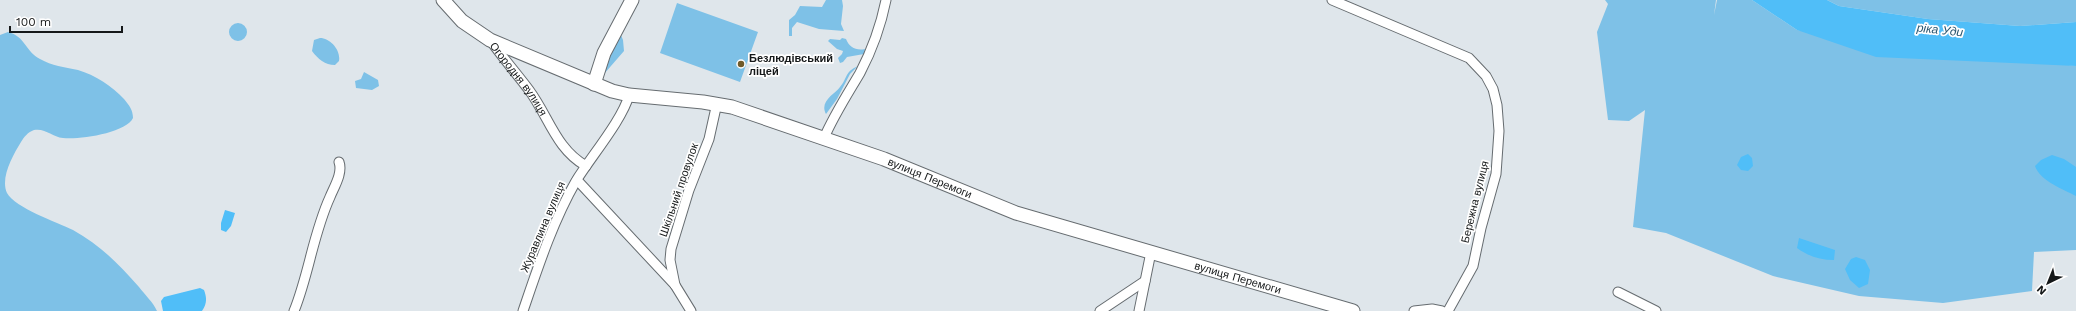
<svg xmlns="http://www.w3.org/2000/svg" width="2076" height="311" font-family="'Work Sans',sans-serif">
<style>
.green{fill:#7ec1e7}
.water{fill:#50bef8}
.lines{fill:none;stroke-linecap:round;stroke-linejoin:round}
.street-casing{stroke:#666c70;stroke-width:11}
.secondary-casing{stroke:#666c70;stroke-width:15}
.street{stroke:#fff;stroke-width:9}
.secondary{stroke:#fff;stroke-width:13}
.poi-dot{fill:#705a2a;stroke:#fff;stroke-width:1.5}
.labels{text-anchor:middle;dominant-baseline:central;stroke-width:3.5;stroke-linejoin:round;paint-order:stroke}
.poi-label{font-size:11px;font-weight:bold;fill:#151819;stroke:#fff;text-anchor:start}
.street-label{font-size:11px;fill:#151819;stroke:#fff}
.water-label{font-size:12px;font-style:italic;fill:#2a566f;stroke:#fff}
</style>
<rect width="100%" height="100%" fill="#dfe6eb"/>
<path class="green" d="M826,0H842L843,6L841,24L844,31L819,29L797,22L792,28V36H789V20L795,15L800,6L822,7Z
M1605,0H1716L1714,15L1717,0H1752L1797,30L2076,66V250L2034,252L2032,291L1943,303L1859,296L1773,276L1666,233L1633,227L1645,110L1629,121L1608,120L1597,32L1608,4Z
M1827,0H2076V22L2020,26L1928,19L1839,6Z
M677,3L758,32L740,82L660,53Z
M229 32a9 9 0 1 1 18 0a9 9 0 1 1-18 0Z
M8,32C25,36 26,52 40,59C52,66 64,67 78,70C95,75 112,86 124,99C129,105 133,110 133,118C126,133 79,140 63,138C52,137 46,128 34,130C28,132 24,137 21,142C13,155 0,178 7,193C15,208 57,222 73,230C100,245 119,264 139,287C145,295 153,302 157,311H0V35Z
M621,35L623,40L624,51L604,74L608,58Z
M320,38C330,38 341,50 339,61L335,65C325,65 318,59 312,51L314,40Z
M842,38L846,39C849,47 856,51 865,49L864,54L847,57L843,62L840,63L838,58L842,54L843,51L837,49L828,41L830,39L840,40Z
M858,66L850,74L837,99L826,114C819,101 835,94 840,87C848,78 844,72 858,66Z
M364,72L378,80L379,86L372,90L356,88L355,81L361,79Z"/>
<path class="water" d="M1752,0H1827L1839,6L1928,19L2020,26L2076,22V66L1876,57L1797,30Z
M1748,154L1752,158L1753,166L1748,171L1741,170L1737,165L1741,157Z
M2052,155L2064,159L2076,167V196C2063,189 2040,181 2035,166L2041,160Z
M225,210L235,213L231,226L226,232L221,230V223Z
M1799,238L1835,250L1834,260C1820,260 1808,256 1797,248Z
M1856,257L1865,260L1870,270L1868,284L1859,288L1850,280L1845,269L1851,259Z
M200,288L204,290C207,298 207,304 202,311H163L161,301L164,297Z"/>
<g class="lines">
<defs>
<g id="street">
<path d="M1332,0L1469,58L1486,76L1493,89L1497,105L1499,131L1496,174L1481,228L1473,266L1448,311"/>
<path id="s1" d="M491,41C503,58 517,74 529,90C549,117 556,149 586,166"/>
<path d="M824,138C834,115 847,95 860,73C872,50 881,25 886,0"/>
<path d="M577,180L675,285L691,311"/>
<path d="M675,285L670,260L671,249L689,190L709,139L717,103"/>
<path d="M1618,292L1656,311"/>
<path d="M294,311C309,274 313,234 330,197C334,187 343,173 339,162"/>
<path d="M523,311C538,267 553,221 576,181C590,158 623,119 629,95"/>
<path d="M1100,311L1145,281"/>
<path d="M1139,311L1151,252"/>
<path d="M1414,311L1432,309L1442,311"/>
</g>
<g id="secondary">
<path id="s2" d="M443,0L462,21L490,40L612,91L629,95L703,102L732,107L884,159L1016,213L1353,311"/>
<path d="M594,84L604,53L632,0"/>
</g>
</defs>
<use href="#street" class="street-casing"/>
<use href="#secondary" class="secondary-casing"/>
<use href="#street" class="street"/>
<use href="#secondary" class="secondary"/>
</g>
<circle class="poi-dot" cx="741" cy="64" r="4"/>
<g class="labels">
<g class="poi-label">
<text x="749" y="58">Безлюдівський<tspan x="749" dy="13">ліцей</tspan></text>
</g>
<g class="street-label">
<text stroke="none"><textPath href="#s1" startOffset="47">Огородня вулиця</textPath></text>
<text stroke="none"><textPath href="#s2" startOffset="526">вулиця Перемоги</textPath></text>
<text transform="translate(679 190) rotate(-71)">Шкільний провулок</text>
<text transform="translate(1475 202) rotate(-76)">Бережна вулиця</text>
<text transform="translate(543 227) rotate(-67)">Журавлина вулиця</text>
<text stroke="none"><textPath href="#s2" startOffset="850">вулиця Перемоги</textPath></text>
</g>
<g class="water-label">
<text transform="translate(1940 30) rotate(6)">ріка Уди</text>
</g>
</g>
<g transform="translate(2048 283) rotate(223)" stroke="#ffffff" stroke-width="3" paint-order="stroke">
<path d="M0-3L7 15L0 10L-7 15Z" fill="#151819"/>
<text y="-6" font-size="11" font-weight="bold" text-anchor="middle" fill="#151819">N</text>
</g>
<path d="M10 26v6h112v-6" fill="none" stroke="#151819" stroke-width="2"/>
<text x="16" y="26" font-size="12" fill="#151819" stroke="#ffffff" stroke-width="3" paint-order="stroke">100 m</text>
</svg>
